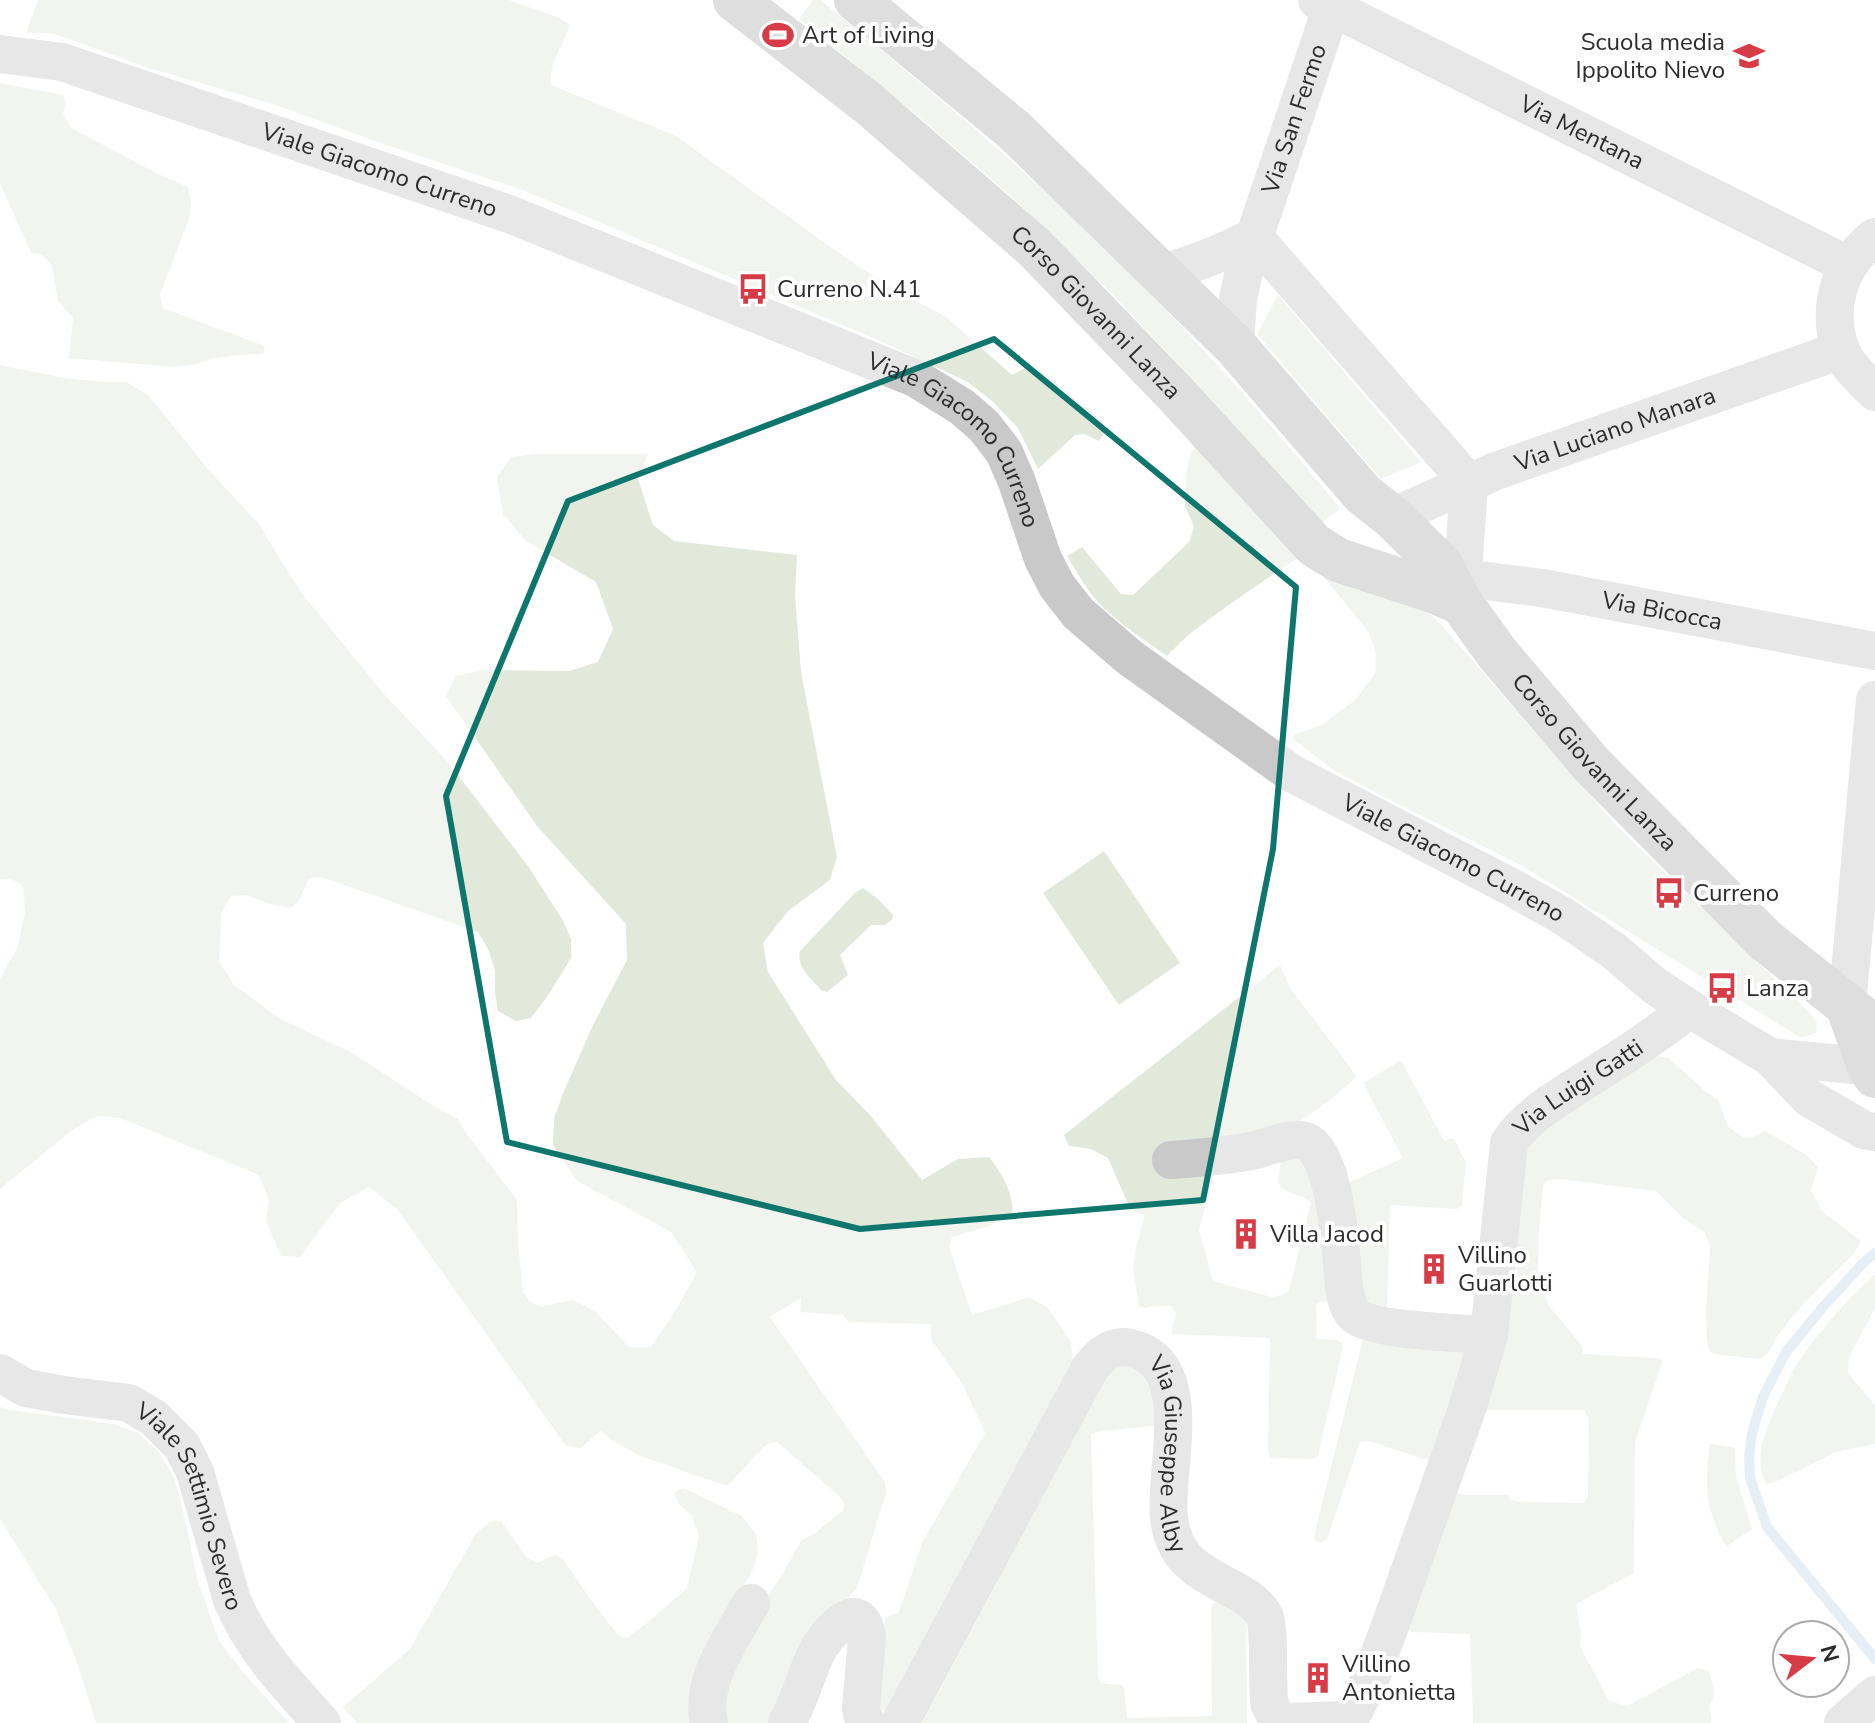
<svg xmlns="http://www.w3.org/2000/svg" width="1875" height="1723" font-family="'Nunito Sans',sans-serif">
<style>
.green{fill:#e2e9db}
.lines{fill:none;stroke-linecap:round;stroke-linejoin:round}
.stream{stroke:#c8dbe8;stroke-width:10}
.street{stroke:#c9c9c9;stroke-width:38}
.secondary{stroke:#b6b6b6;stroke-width:44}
.marked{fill:none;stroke:#0f766e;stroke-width:6;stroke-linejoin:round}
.labels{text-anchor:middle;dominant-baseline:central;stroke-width:8;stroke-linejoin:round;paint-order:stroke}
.poi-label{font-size:24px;fill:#2c2c2c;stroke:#fff;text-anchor:start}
.street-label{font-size:24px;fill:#2c2c2c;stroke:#fff}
</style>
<rect width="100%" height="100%" fill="#fff"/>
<path class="green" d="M38,0H509L560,18L570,25C564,44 548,65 551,85L676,136L843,256L897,291L945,316L1012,375L1027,367L1040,370L1102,421L1106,431L1099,441L1084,434L1075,435L1038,469L1018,428L992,401L968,382L878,340L523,190L380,143L276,105L149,68L52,33H26Z
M813,0H820C925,86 1030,172 1125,268C1201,344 1272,425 1340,508L1322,523L1183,369L1113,295L1014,199L918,116L799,19Z
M0,83L63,95L66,104L63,113L70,127L156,173L188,187L191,203L190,216L160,294L163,308L262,345L265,349L263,354L238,355L215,358L197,364L173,367L69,358L73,318L58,301L52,266L42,254L31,253L0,183Z
M1278,295L1421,462L1381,479L1257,334Z
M0,365L64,378L104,382H127L149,396L208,469L258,523L300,591L383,693L447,761L528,866L562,919L571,939V958L549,994L531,1018L516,1021L498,1011L495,992V971L489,951L478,932L321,877L309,878L298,902L290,908L267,903L246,895L231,896L221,913L219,961L234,985L280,1019L351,1052L432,1105L458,1119L466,1133L517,1200L518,1242L523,1292L530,1302L541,1307L573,1300L595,1311L629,1347H651L677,1308L697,1272L671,1232L577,1181L553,1145L554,1118L564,1091L593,1025L627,960L626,924L537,826L446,696L456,676L482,670L569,671L598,662L613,629L596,582L526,541L503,514L497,477L511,457L537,454H648L638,479L653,525L674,541L797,555L795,596L801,672L837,857L830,880L788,911L763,943L768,972L836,1080L870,1115L922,1180L958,1159L989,1157C1002,1174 1015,1194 1012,1216L983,1228L952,1237L949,1247L972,1315L1029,1297L1047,1307L1071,1342L1073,1361L894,1710L883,1711L874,1706L875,1685L886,1617L899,1612L922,1543L985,1433L963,1385L931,1339V1324L848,1322L843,1315L800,1312L801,1298L770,1317L885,1482L886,1493L857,1588L812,1636L772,1723H723L721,1719L740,1640L786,1568L801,1541L815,1533L842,1511L845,1505L840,1497L777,1442L767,1444L727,1486L640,1456L611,1440L601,1430L581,1448L566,1446L397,1209L369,1187L340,1203L300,1257L281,1256L266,1221L269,1200L259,1175L120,1118L98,1116L75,1128L0,1189V979L18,946L25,912L23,885L9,879H0Z
M1199,444L1298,558C1263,581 1228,604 1195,630C1185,637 1176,647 1167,656C1146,641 1124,627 1105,609C1089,594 1078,574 1067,556L1082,547L1121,594L1133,595L1189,542L1194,527L1185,506L1186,474L1191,453Z
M1322,575L1422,608L1437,620L1618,827L1810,1013L1817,1022L1816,1033L1801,1038L1519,864L1386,798L1332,769L1293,739L1294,735L1323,724L1356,699L1375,673L1376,652L1368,631Z
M1104,851L1180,963L1119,1005L1043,893Z
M863,888L878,899L893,915L892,920L885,925H871L840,955L848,975L827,992L822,991C812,979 796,968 800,951L855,893Z
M1280,965L1290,988L1350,1067L1356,1077C1316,1117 1264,1142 1215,1170L1199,1230L1213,1281L1272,1297L1281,1295L1289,1291L1311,1202C1300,1193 1288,1197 1278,1183L1281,1160L1309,1155L1338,1301L1319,1302L1316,1304L1317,1339L1338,1340L1343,1346L1318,1456L1313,1459L1270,1458L1268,1446L1270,1338L1171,1334L1176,1313L1171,1306H1154L1145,1308L1139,1306L1133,1269L1136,1247L1145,1215L1131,1211L1108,1158L1091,1149L1069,1146L1064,1135Z
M1657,1056L1669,1058L1703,1089L1718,1100L1728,1126L1744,1138L1753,1137L1765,1131L1807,1155L1818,1167L1811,1190L1822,1211L1861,1241C1858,1253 1830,1276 1820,1287C1805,1302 1791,1317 1779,1334C1770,1346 1775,1348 1761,1359L1713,1354L1709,1350L1707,1340L1706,1312L1710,1245L1704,1232L1682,1217L1656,1191L1560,1179L1546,1181L1543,1187L1539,1231L1538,1280L1548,1305L1582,1346L1583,1354L1657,1358L1663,1360L1635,1442L1634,1573L1576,1604L1581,1633L1580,1646L1609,1701L1627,1706L1698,1668L1708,1671L1713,1684L1714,1697L1709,1706L1712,1721L1710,1723H1473L1470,1634L1411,1632L1406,1623L1453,1492L1466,1495H1507L1512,1500L1523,1502L1584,1503L1588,1496L1589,1419L1584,1410H1478L1520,1156L1533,1131Z
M1401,1060L1444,1141L1452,1138C1458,1143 1460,1155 1466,1161L1462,1205L1457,1209L1393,1205L1390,1208L1387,1307L1384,1314L1362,1305L1348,1183L1403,1158L1366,1089L1365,1082Z
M1875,1274V1308L1849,1357L1848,1373L1875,1405V1444L1836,1452L1773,1483L1766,1484C1753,1457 1765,1432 1776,1407C1783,1393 1789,1376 1798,1363C1820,1330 1846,1300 1875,1274Z
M1366,1327L1458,1340L1467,1354L1430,1461L1369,1441L1360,1442L1327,1539L1322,1542L1316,1541L1314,1536Z
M1123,1361L1152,1377L1158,1423L1151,1426L1096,1432L1091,1435L1098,1677L1101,1683L1121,1685L1124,1687L1127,1718L1212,1716L1211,1608L1212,1604L1216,1602L1236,1610L1246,1620L1247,1723H922L997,1583L998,1575L1104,1370Z
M0,1406L4,1409L114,1424L138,1433L158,1451L174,1477L184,1515L198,1582L219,1641L242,1671L289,1723H96L79,1668L56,1609L0,1519Z
M1710,1444L1735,1448L1736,1476L1752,1529L1726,1547C1705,1506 1704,1490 1710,1444Z
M683,1488L742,1516L756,1534L758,1552L753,1569L736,1599L697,1723H357L343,1707L409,1650L477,1532L493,1520L502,1522L526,1557L537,1563L555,1555L563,1559L596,1607L619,1636L626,1638L642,1627L687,1588L699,1536L692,1516L679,1504L674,1492Z"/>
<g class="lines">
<path class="stream" d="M1875,1253L1862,1264L1823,1307L1786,1352L1763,1397L1752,1433L1749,1457L1750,1478L1767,1527L1875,1659"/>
<g class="street">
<path id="s1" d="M1317,0L1848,265"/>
<path id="s2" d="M0,54L62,62L509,214L917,379L962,407L984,426L1004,452L1017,482L1043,559L1057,586L1078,613L1129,657L1291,773L1513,888L1563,916L1614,951L1655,986L1690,1009L1770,1057L1809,1098L1864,1130L1875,1132"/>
<path d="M1254,237L1469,483"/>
<path d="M1875,237C1868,241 1863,248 1857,254C1835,280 1829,316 1840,348C1846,365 1863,380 1875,392"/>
<path d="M1161,273C1194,265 1224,252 1254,237"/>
<path id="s3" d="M1235,346L1238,299L1246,262L1334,0"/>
<path id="s4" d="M1392,517L1496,471L1841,350"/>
<path id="s5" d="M1447,576L1542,588L1875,651"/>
<path d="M1461,603L1469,483"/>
<path d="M1847,1005L1875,700"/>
<path d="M1770,1057L1875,1067"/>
<path d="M1171,1160C1197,1158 1225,1156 1251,1151C1267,1148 1284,1139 1300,1140C1337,1142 1341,1258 1344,1287C1346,1297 1347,1309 1356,1316C1374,1331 1462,1333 1489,1335"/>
<path id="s6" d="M0,1373L26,1388L64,1395L129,1403L154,1418L182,1446L195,1472L232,1600C252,1648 287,1685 322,1723"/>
<path d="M709,1723C699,1681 732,1638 751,1603"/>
<path d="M787,1723C792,1714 796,1704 800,1694C806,1679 811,1662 819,1648C831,1629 862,1595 867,1638L861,1708L863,1718L867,1723"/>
<path id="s7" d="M900,1723L1090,1368C1101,1354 1113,1344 1131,1348C1199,1364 1163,1471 1169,1518C1170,1526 1172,1534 1175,1541C1190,1582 1254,1587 1265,1618C1268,1627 1267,1639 1268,1648C1268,1667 1268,1685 1269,1703C1273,1712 1276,1718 1284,1722L1349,1720"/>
<path id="s8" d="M1348,1723L1371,1677L1389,1629L1467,1409L1489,1335L1509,1143C1526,1114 1573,1089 1602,1070C1632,1051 1661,1031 1690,1009"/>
<path d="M1843,1723L1875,1695"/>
</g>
<g class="secondary">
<path id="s9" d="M735,0L868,103L1035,248L1174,392L1314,545L1338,560L1433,591L1461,603"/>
<path id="s10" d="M856,0L1014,130L1235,346L1363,494L1392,517L1441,565L1461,603L1497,653L1592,765L1764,939L1875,1028"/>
<path d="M1847,1005L1869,1066L1875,1076"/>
</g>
</g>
<path d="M0 0H1875V1723H0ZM994,339L1296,587L1273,849L1203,1200L860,1229L507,1142L446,796L568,501Z" fill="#fff" fill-opacity=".55" fill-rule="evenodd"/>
<path class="marked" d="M994,339L1296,587L1273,849L1203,1200L860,1229L507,1142L446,796L568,501Z"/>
<defs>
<symbol id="stadium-bare" viewBox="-9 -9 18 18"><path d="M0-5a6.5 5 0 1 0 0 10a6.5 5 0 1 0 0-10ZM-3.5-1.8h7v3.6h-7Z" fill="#d63b46" stroke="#fff" stroke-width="2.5" paint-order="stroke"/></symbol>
<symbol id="school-bare" viewBox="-9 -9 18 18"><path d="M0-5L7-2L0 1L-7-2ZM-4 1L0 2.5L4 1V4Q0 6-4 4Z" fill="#d63b46" stroke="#fff" stroke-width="2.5" paint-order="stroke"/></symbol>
<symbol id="bus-bare" viewBox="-9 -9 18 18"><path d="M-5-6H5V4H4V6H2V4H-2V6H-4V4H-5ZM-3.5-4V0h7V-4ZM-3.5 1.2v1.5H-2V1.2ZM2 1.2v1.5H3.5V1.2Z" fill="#d63b46" stroke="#fff" stroke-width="2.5" paint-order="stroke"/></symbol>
<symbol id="building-bare" viewBox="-9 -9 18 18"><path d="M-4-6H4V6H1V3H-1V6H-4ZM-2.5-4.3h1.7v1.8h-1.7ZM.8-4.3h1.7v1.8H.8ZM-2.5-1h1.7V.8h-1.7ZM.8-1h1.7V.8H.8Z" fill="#d63b46" stroke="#fff" stroke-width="2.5" paint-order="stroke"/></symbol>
</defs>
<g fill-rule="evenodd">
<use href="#stadium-bare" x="756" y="13" width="44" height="44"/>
<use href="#school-bare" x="1727" y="34" width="44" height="44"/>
<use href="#bus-bare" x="731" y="267" width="44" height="44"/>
<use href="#bus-bare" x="1647" y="871" width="44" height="44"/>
<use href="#bus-bare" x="1700" y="966" width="44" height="44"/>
<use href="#building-bare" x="1224" y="1212" width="44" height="44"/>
<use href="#building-bare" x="1412" y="1247" width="44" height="44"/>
<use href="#building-bare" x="1296" y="1656" width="44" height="44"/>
</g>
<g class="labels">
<g class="poi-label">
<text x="802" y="35">Art of Living</text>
<text x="1725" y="42" text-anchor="end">Scuola media<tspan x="1725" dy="28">Ippolito Nievo</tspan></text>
<text x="777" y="289">Curreno N.41</text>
<text x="1693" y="893">Curreno</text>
<text x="1746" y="988">Lanza</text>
<text x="1270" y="1234">Villa Jacod</text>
<text x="1458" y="1255">Villino<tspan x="1458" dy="28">Guarlotti</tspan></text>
<text x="1342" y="1664">Villino<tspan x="1342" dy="28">Antonietta</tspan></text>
</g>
<g class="street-label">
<text stroke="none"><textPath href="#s3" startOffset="236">Via San Fermo</textPath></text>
<text stroke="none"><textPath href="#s1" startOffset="296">Via Mentana</textPath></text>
<text stroke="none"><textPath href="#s2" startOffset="398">Viale Giacomo Curreno</textPath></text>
<text stroke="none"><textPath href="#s9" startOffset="478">Corso Giovanni Lanza</textPath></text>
<text stroke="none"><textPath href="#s4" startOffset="240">Via Luciano Manara</textPath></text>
<text stroke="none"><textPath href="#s2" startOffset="1046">Viale Giacomo Curreno</textPath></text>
<text stroke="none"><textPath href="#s5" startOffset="218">Via Bicocca</textPath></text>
<text stroke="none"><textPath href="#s10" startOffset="1066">Corso Giovanni Lanza</textPath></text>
<text stroke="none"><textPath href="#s2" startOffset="1718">Viale Giacomo Curreno</textPath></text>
<text stroke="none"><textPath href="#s8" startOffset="696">Via Luigi Gatti</textPath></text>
<text stroke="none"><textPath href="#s7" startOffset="576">Via Giuseppe Alby</textPath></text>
<text stroke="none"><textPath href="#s6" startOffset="260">Viale Settimio Severo</textPath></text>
</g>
</g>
<g transform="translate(1811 1659) rotate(74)"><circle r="38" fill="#ffffff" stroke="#ababab" stroke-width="2"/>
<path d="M0-6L14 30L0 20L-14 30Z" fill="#d63b46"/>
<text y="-12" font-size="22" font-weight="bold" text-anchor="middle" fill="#2c2c2c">N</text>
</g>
</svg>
